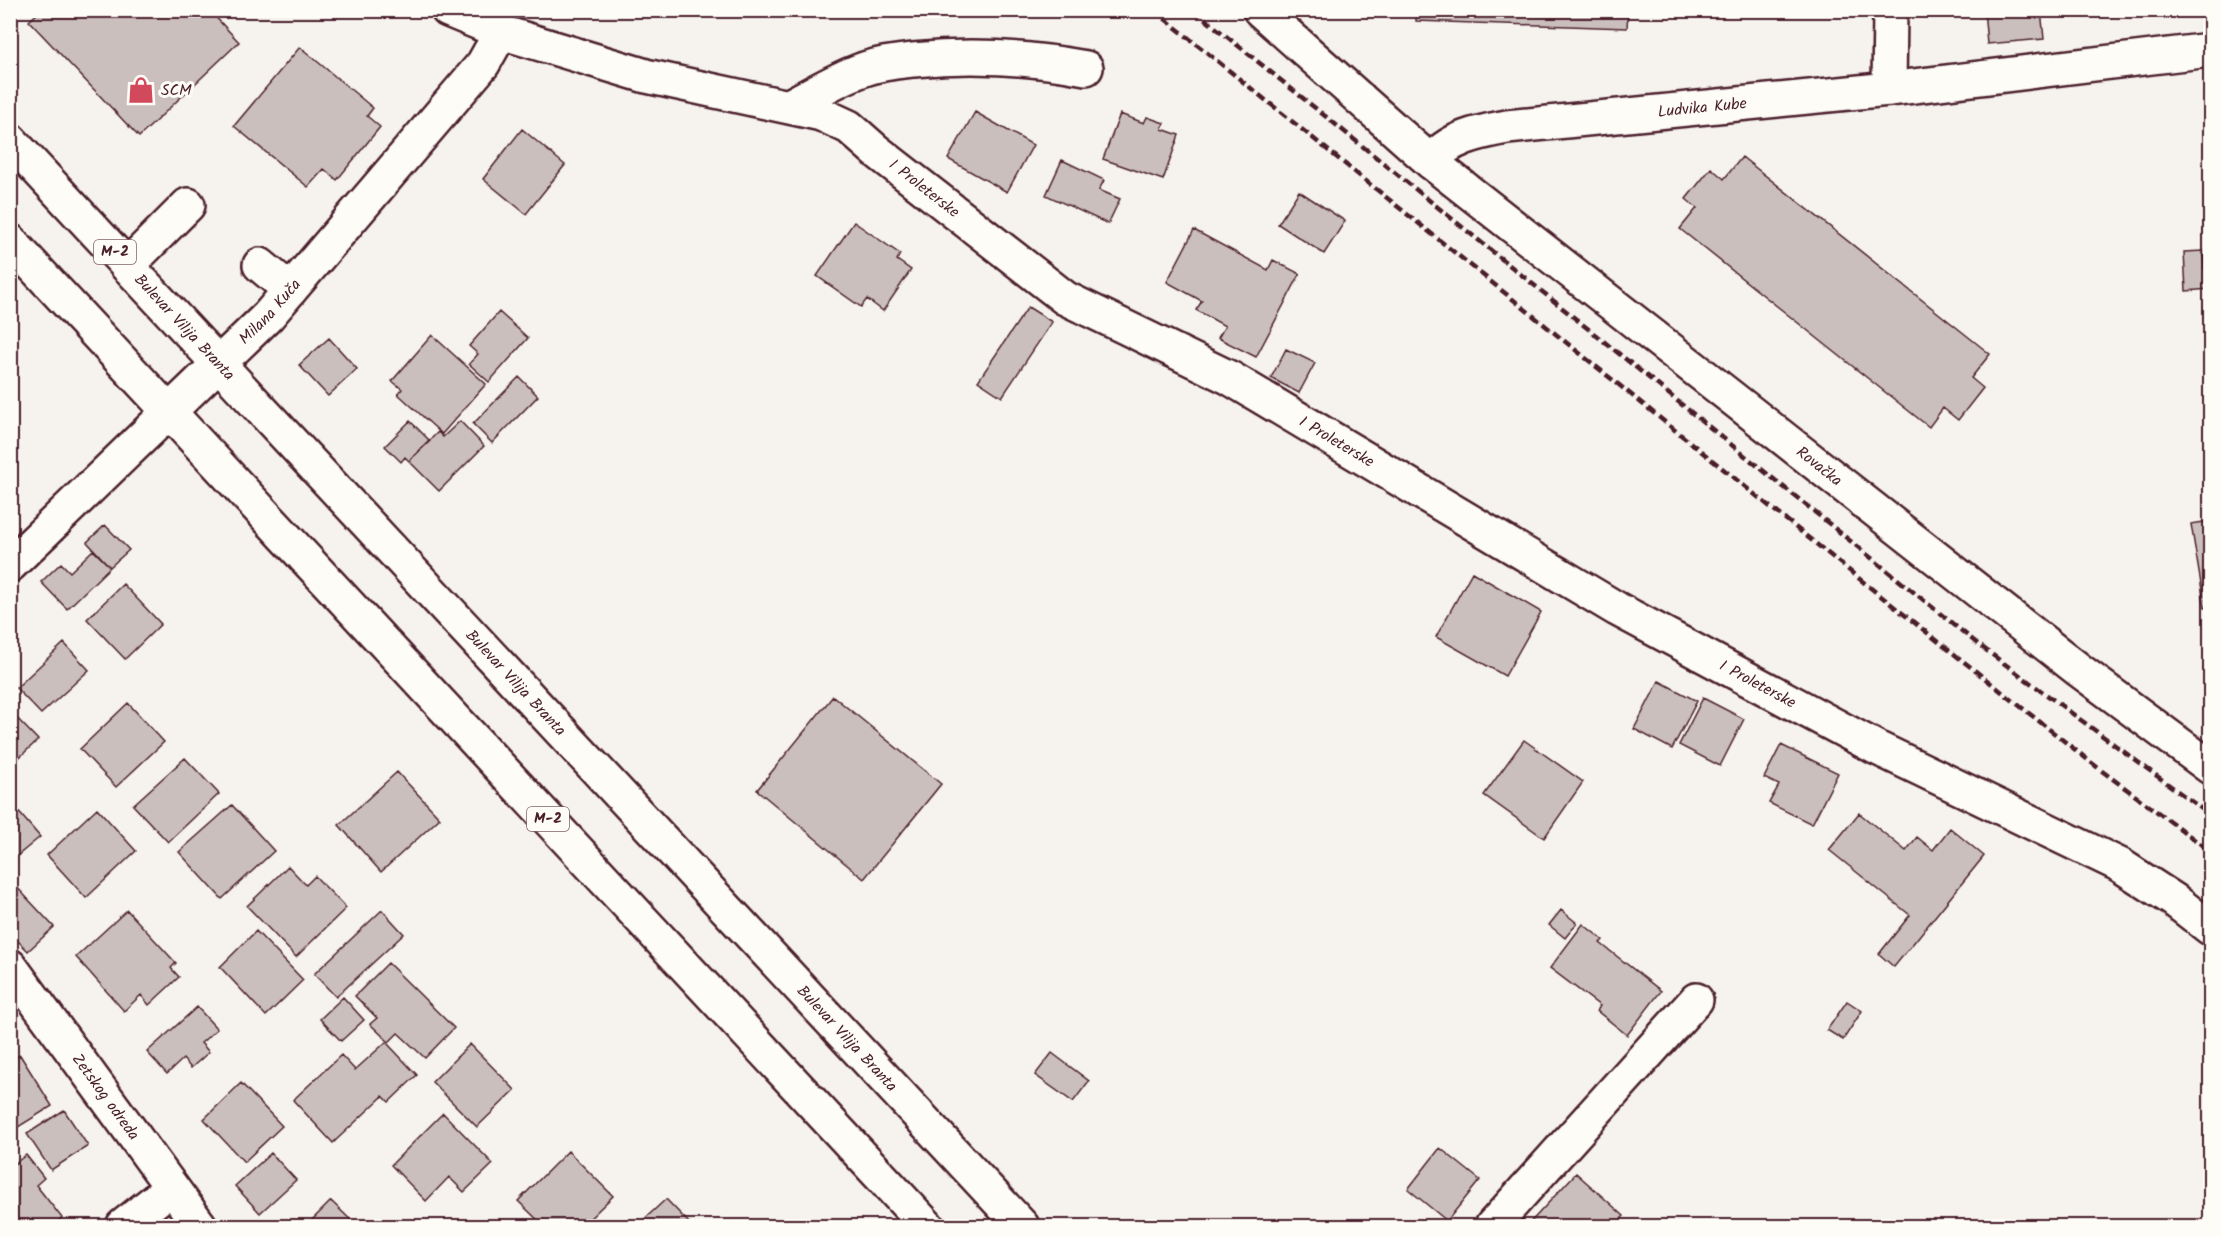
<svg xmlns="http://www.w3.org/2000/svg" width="2221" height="1237" font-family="Kalam,sans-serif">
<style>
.building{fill:#cbbfbe;stroke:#4a1f2b;stroke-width:1.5}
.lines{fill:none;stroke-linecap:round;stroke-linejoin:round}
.minor-casing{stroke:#4a1f2b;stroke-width:38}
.major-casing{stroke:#4a1f2b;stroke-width:38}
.minor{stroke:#fdfcf7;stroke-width:33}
.major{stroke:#fdfcf7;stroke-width:33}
.rail{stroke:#4a1f2b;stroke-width:4.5;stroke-dasharray:9 4.5;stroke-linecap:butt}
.labels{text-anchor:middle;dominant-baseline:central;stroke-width:6;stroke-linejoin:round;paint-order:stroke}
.shield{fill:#fdfcf7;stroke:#806168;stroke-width:1.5}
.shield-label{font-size:15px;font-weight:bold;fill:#4a1f2b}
.poi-label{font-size:16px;fill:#4a1f2b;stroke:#fdfcf7;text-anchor:start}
.street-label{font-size:16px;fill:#4a1f2b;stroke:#fdfcf7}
</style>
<rect width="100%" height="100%" fill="#f6f3ef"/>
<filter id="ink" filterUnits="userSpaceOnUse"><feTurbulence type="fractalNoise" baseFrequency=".0167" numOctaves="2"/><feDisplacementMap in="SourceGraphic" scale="12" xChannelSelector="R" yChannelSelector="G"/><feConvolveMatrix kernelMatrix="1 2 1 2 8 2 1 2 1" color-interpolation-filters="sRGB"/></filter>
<g filter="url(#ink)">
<path class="building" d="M41,10H209L239,42L139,137L29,21Z
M1416,10H1628L1627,28L1416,21Z
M1984,10H2041L2044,39L1987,44Z
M300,47L373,108L367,116L380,127L337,180L324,169L308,187L234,126Z
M975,112L1033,145L1007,192L948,159Z
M1120,114L1144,123L1147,117L1164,123L1162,129L1179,135L1163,180L1103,159Z
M522,129L565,165L526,214L483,179Z
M1742,157L1990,354L1971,378L1983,388L1958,420L1943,408L1929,427L1680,229L1697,208L1686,199L1711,168L1724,179Z
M1062,160L1104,180L1099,190L1120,199L1108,224L1046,195Z
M1299,191L1345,221L1324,254L1278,224Z
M854,222L900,254L897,260L911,270L883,311L867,299L861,307L817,276Z
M1194,230L1268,270L1273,260L1300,274L1256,357L1218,338L1225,326L1196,310L1202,301L1167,282Z
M2203,251L2204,269H2210V289L2186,291L2184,252Z
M1028,307L1052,322L1002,397L978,381Z
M499,312L528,338L489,382L469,364L478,354L469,346Z
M432,335L486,384L442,434L398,394L402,389L392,381Z
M329,338L357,369L328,396L299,365Z
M1286,349L1315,363L1299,393L1271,378Z
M519,377L538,396L492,443L473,424Z
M410,421L430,441L409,461L405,457L401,462L385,446Z
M460,421L484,446L439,491L409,461L438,432L443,437Z
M2210,521V607L2205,608L2191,524Z
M105,525L129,550L110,567L87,542Z
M93,550L110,567L67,609L41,582L61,563L70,572Z
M1472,572L1541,612L1505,676L1436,637Z
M123,584L161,624L125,659L87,619Z
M64,643L89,670L41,714L16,688Z
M1659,681L1697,701L1672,749L1634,729Z
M833,696L941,784L864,879L757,790Z
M1703,698L1744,719L1720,766L1679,745Z
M128,703L164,742L116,787L80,749Z
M10,711L38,740L10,766Z
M1524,740L1583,782L1544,838L1484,795Z
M1781,745L1838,773L1812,824L1769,803L1779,785L1764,778Z
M185,758L219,794L168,842L133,805Z
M397,772L440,818L381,872L339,825Z
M10,802L40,837L11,861H10Z
M232,805L274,851L222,899L179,852Z
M97,808L136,851L86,898L47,855Z
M1859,813L1906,851L1917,837L1933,850L1950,828L1984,856L1894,967L1879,954L1910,915L1829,850Z
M288,866L306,885L315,876L346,908L296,957L247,906Z
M13,883L54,927L28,951L10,933V886Z
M127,910L176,963L171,968L179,977L149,1005L141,995L124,1011L76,957Z
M382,910L404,934L336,997L314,974Z
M1561,910L1577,923L1565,938L1549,925Z
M1583,924L1603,940L1600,943L1661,991L1627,1035L1597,1011L1600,1006L1550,968Z
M256,931L303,980L266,1016L220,967Z
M388,963L454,1028L425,1058L398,1033L389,1042L370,1024L377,1018L355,996Z
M343,997L364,1020L341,1041L320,1019Z
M1847,1001L1862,1011L1843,1040L1827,1030Z
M197,1007L217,1029L201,1043L209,1052L191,1068L183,1059L167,1074L147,1052Z
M386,1042L417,1075L389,1102L383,1096L333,1143L293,1100L341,1055L355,1070Z
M470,1044L515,1090L477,1127L432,1082Z
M1052,1053L1089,1081L1073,1102L1035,1075Z
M20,1055L52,1106L10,1132V1061Z
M241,1083L282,1126L244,1162L204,1119Z
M64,1110L88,1146L51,1170L27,1134Z
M443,1113L493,1164L464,1192L449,1177L426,1201L391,1165Z
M1440,1148L1480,1180L1447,1221L1408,1189Z
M568,1151L613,1196L582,1226H544L518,1201Z
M271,1153L296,1180L260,1213L235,1186Z
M26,1155L44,1178L36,1185L62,1218L51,1226H15L10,1221V1167Z
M1576,1173L1624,1216L1614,1226H1527Z
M666,1199L692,1226H637Z
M331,1201L357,1226H306Z"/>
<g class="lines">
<defs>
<g id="minor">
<path id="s1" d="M448,10L501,32L646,76L821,114L849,127L875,150L1065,298L1230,378L1617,609L1877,748L2120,865L2174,900L2210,928"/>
<path id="s2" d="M1260,10L1431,162L2079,670L2210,767"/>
<path d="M1889,89L1890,10"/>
<path d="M789,106C812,94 835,80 859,71C876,64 895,62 913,60C971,54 1028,57 1086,68"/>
<path id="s3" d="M1431,162C1448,138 1480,132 1507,127L1889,89L2210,50"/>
<path d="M260,265L290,290"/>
<path d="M127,266L188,205"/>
<path id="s4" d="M10,565L268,316L483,64L501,32"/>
<path id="s5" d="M10,966L200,1226"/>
<path d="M123,1226L171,1188"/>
<path d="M1492,1226L1696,1000"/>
</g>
<g id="major">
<path id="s6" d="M10,140L1022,1226"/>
<path d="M10,241L927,1226"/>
</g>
</defs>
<use href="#minor" class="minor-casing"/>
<use href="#major" class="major-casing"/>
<use href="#minor" class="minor"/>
<use href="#major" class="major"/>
<path class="rail" d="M1154,10L1877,593L2102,771L2210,851
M1194,10L1979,645L2210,815"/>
</g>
</g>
<defs>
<symbol id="shop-bare" viewBox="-9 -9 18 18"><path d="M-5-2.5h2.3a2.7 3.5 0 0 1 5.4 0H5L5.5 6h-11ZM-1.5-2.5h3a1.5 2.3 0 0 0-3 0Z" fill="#d1495b" stroke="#fdfcf7" stroke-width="2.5" paint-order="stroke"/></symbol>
</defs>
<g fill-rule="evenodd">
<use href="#shop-bare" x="122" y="71" width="38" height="38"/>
</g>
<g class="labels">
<g class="shield">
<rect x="94" y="240" width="42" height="24" rx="4.5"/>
<rect x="527" y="807" width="42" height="24" rx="4.5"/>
</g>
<g class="shield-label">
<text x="115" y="252">M-2</text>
<text x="548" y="819">M-2</text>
</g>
<g class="poi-label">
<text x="161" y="90">SCM</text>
</g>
<g class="street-label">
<text stroke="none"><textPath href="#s3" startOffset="282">Ludvika Kube</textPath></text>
<text stroke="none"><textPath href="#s1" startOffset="516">I Proleterske</textPath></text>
<text stroke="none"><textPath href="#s4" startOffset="363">Milana Kuča</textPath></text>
<text stroke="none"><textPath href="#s6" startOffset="256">Bulevar Vilija Branta</textPath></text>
<text stroke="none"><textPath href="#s1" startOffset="1002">I Proleterske</textPath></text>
<text stroke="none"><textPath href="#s2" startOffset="722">Rovačka</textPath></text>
<text stroke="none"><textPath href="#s6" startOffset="742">Bulevar Vilija Branta</textPath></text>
<text stroke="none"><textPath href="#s1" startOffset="1488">I Proleterske</textPath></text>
<text stroke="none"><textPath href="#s6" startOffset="1228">Bulevar Vilija Branta</textPath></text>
<text stroke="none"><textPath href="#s5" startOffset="162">Zetskog odreda</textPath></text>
</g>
</g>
<rect width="2221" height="1237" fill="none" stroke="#fdfcf7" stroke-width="36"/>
<rect x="18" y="18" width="2185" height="1201" fill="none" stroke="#4a1f2b" stroke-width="2" filter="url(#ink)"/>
</svg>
